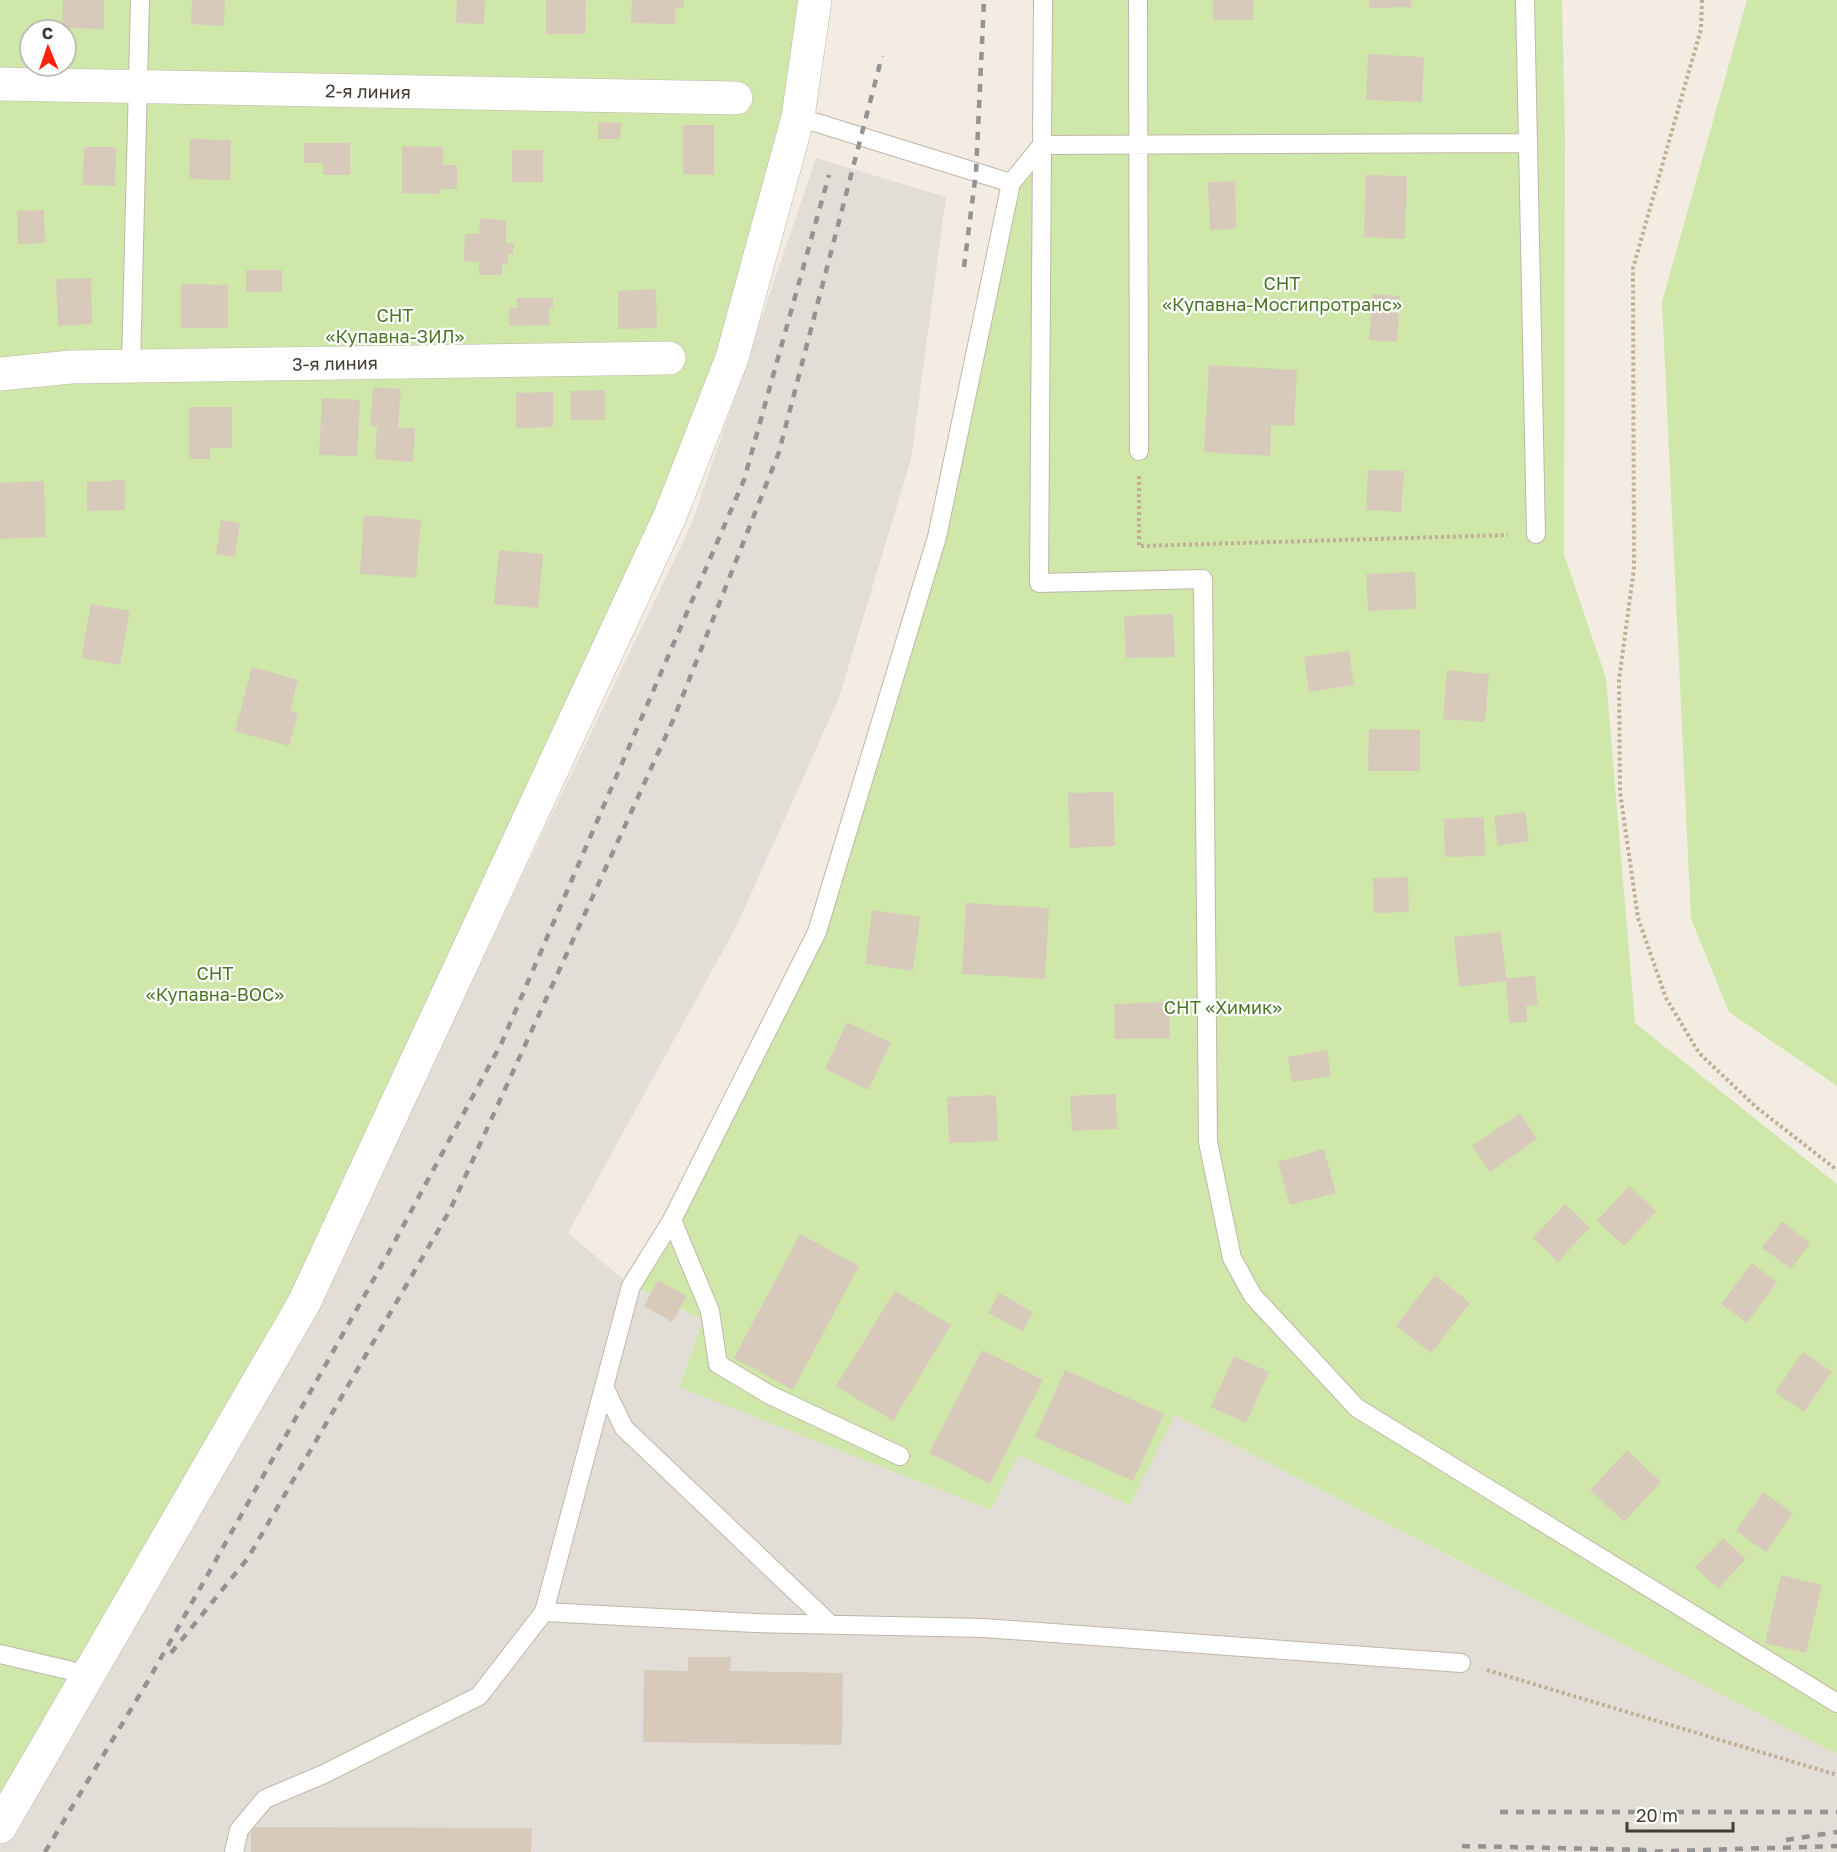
<svg xmlns="http://www.w3.org/2000/svg" width="1837" height="1852" font-family="'Golos Text',sans-serif">
<style>
.industrial{fill:#e3ddd8}
.green{fill:#cfe8a9;fill-rule:evenodd}
.building{fill:#d7caba}
.lines{fill:none;stroke-linecap:round;stroke-linejoin:round}
.lane-casing{stroke:#c0b6a8;stroke-width:20}
.street-casing{stroke:#c0b6a8;stroke-width:34}
.path{stroke:#c0ae95;stroke-width:4;stroke-dasharray:3 3;stroke-linecap:butt}
.lane{stroke:#fff;stroke-width:18}
.street{stroke:#fff;stroke-width:33}
.rail{stroke:#939393;stroke-width:4.5;stroke-dasharray:8 8;stroke-linecap:butt}
.labels{text-anchor:middle;dominant-baseline:central;stroke-width:4.5;stroke-linejoin:round;paint-order:stroke}
.street-label{font-size:18px;fill:#433c33;stroke:#fff}
.park-label{font-size:18px;fill:#497625;stroke:#fff}
</style>
<rect width="100%" height="100%" fill="#f2ece2"/>
<path class="industrial" d="M816,158L946,197L911,459L839,698L737,925L568,1233L631,1286L651,1293L703,1320L679,1386L990,1510L1017,1454L1130,1505L1174,1415L1837,1754V1852H0V1845L290,1359L692,523Z"/>
<path class="green" d="M0,0H815L732,358L304,1303L0,1827ZM30,30H66V66H30Z
M1043,0H1562L1565,135L1564,554L1606,678L1635,1023L1837,1184V1754L1175,1415L1130,1505L1018,1455L991,1510L679,1387L703,1320L651,1293L631,1286L817,932L937,537L1011,183L1042,145Z
M1747,0H1837V1086L1729,1012L1691,919L1662,302Z"/>
<path class="building" d="M63,0H104V29L62,28Z
M192,0H225L224,26L191,24Z
M457,0H485L484,24L456,23Z
M546,0H586L585,34H546Z
M632,0H684V8L675,7V24L631,23Z
M1213,0H1254L1253,20H1213Z
M1369,0H1411L1412,7L1369,8Z
M1368,54L1424,57L1422,102L1366,100Z
M598,122L621,123L620,139H598Z
M683,125H714V175L683,174Z
M190,139L231,140L230,180L189,179Z
M304,143H350V175H323V163H304Z
M402,146L443,147V165H457V189H441L440,194L402,193Z
M84,147H116L115,186L83,185Z
M512,150H543V182H512Z
M1366,175L1407,176L1405,239L1364,237Z
M1235,181L1236,229L1210,230L1208,182Z
M44,210L45,243L18,244L17,211Z
M480,219L506,220V243H514L513,254L508,253V265L502,264V275H479V262L464,261L465,234H479Z
M246,270H282V292H246Z
M91,278L92,324L58,326L56,279Z
M181,284L228,285V328H181Z
M656,289L657,328L618,329V291Z
M1372,294L1400,296L1397,342L1369,340Z
M517,298H553V308H549V325L509,326V308H517Z
M1209,365L1297,370L1294,426L1271,425L1270,456L1204,452Z
M373,387L401,389L398,428H415L413,462L375,459L377,426H370Z
M605,390V420H571L570,391Z
M553,392V427L516,428V393Z
M322,398L360,400L357,456L319,455Z
M189,407H232V448H210V459H189Z
M1368,470L1404,471L1401,512L1366,510Z
M125,480V510L87,511V482Z
M44,481L46,537L0,539V483Z
M364,515L421,520L416,578L360,574Z
M221,520L240,523L235,557L216,554Z
M499,550L543,554L538,608L494,604Z
M1415,572L1416,609L1368,611L1366,574Z
M91,604L130,611L120,665L81,658Z
M1173,614L1175,657L1126,658L1124,616Z
M1349,651L1354,685L1309,692L1304,657Z
M252,667L298,680L290,711L298,713L289,746L235,731Z
M1447,670L1489,674L1485,722L1443,719Z
M1369,729L1420,730V771H1368Z
M1113,792L1115,846L1070,848L1068,793Z
M1525,812L1529,841L1498,846L1494,816Z
M1484,817L1485,856L1445,857L1444,819Z
M1408,877L1409,912L1374,913L1373,878Z
M966,903L1049,908L1045,979L962,974Z
M872,910L920,917L913,971L865,964Z
M1501,932L1506,978L1535,976L1538,1005L1526,1006L1527,1022L1509,1023L1506,981L1459,987L1454,937Z
M1169,1002L1170,1038L1115,1039L1114,1004Z
M847,1022L891,1043L868,1090L825,1069Z
M1327,1050L1331,1076L1292,1082L1288,1057Z
M1116,1094L1117,1129L1072,1131L1070,1096Z
M996,1095L998,1141L949,1143L947,1097Z
M1520,1113L1537,1139L1490,1172L1472,1146Z
M1324,1149L1336,1193L1290,1205L1278,1162Z
M1629,1186L1656,1211L1624,1246L1597,1221Z
M1565,1204L1590,1227L1558,1262L1533,1238Z
M1782,1221L1810,1243L1791,1269L1762,1248Z
M800,1234L859,1266L793,1390L734,1358Z
M1752,1263L1777,1282L1747,1323L1721,1304Z
M1435,1275L1470,1303L1431,1353L1396,1326Z
M658,1280L687,1296L672,1322L644,1306Z
M895,1291L951,1325L893,1421L836,1386Z
M999,1293L1033,1312L1023,1331L988,1313Z
M982,1350L1043,1380L990,1484L929,1453Z
M1803,1352L1832,1372L1804,1412L1775,1392Z
M1234,1356L1269,1372L1246,1423L1211,1407Z
M1065,1370L1164,1414L1133,1481L1035,1437Z
M1627,1450L1661,1482L1624,1522L1590,1490Z
M1763,1492L1793,1513L1766,1552L1736,1531Z
M1723,1538L1746,1559L1718,1589L1695,1567Z
M1781,1575L1822,1585L1806,1653L1765,1643Z
M688,1657H731L730,1671L843,1673L842,1745L643,1742L644,1670L688,1671Z
M251,1827L532,1828L531,1852H251Z"/>
<g class="lines">
<defs>
<path id="lane" d="M1138,0L1139,451
M1525,0L1528,143L1042,145L1039,583L1203,579L1208,1142L1232,1258L1253,1296L1357,1408L1837,1703
M798,117L1011,183L1042,145L1043,0
M1528,143L1536,534
M131,366L140,0
M672,1220L710,1311L718,1364L770,1395L900,1456
M605,1389L624,1428L830,1624
M544,1612L755,1623L984,1628L1461,1663
M0,1654L89,1675
M234,1852L239,1830L265,1799L324,1774L479,1696L544,1612L631,1286L672,1220L817,932L937,537L1011,183"/>
<path id="street" d="M0,84L736,98
M0,374L71,367L669,358
M0,1827L304,1303L670,516L732,358L798,117L815,0"/>
</defs>
<use href="#lane" class="lane-casing"/>
<use href="#street" class="street-casing"/>
<path class="path" d="M1702,0L1701,29L1633,268L1634,568L1619,680L1620,792L1638,918L1666,998L1699,1053L1756,1107L1837,1170
M1139,476V546L1508,535
M1487,1670L1837,1775"/>
<use href="#lane" class="lane"/>
<use href="#street" class="street"/>
<path class="rail" d="M964,267L976,172L984,0
M171,1653L248,1558L450,1210L674,718L779,452L882,56
M1500,1812H1837
M1786,1840L1837,1832
M1462,1846L1648,1850
M45,1852L148,1681L394,1243L502,1042L744,480L829,175
M1639,1852L1837,1846"/>
</g>
<g class="labels">
<g class="street-label">
<text transform="translate(368 91) rotate(1)">2-я линия</text>
<text transform="translate(335 363) rotate(-1)">3-я линия</text>
</g>
<g class="park-label">
<text x="1282" y="283">СНТ<tspan x="1282" dy="21">«Купавна-Мосгипротранс»</tspan></text>
<text x="395" y="315">СНТ<tspan x="395" dy="21">«Купавна-ЗИЛ»</tspan></text>
<text x="215" y="973">СНТ<tspan x="215" dy="21">«Купавна-ВОС»</tspan></text>
<text x="1223" y="1007">СНТ «Химик»</text>
</g>
</g>
<g transform="translate(48 48) rotate(358)"><circle r="28" fill="#ffffff" stroke="#b4b1ad" stroke-width="1.5"/>
<path d="M0-4.5L10 22L0 15L-10 22Z" fill="#ff220c"/>
<text y="-9" font-size="16" font-weight="bold" text-anchor="middle" fill="#433c33">С</text>
</g>
<path d="M1627 1822v9h106v-9" fill="none" stroke="#433c33" stroke-width="3"/>
<text x="1636" y="1822" font-size="18" fill="#433c33" stroke="#ffffff" stroke-width="4.5" paint-order="stroke">20 m</text>
</svg>
